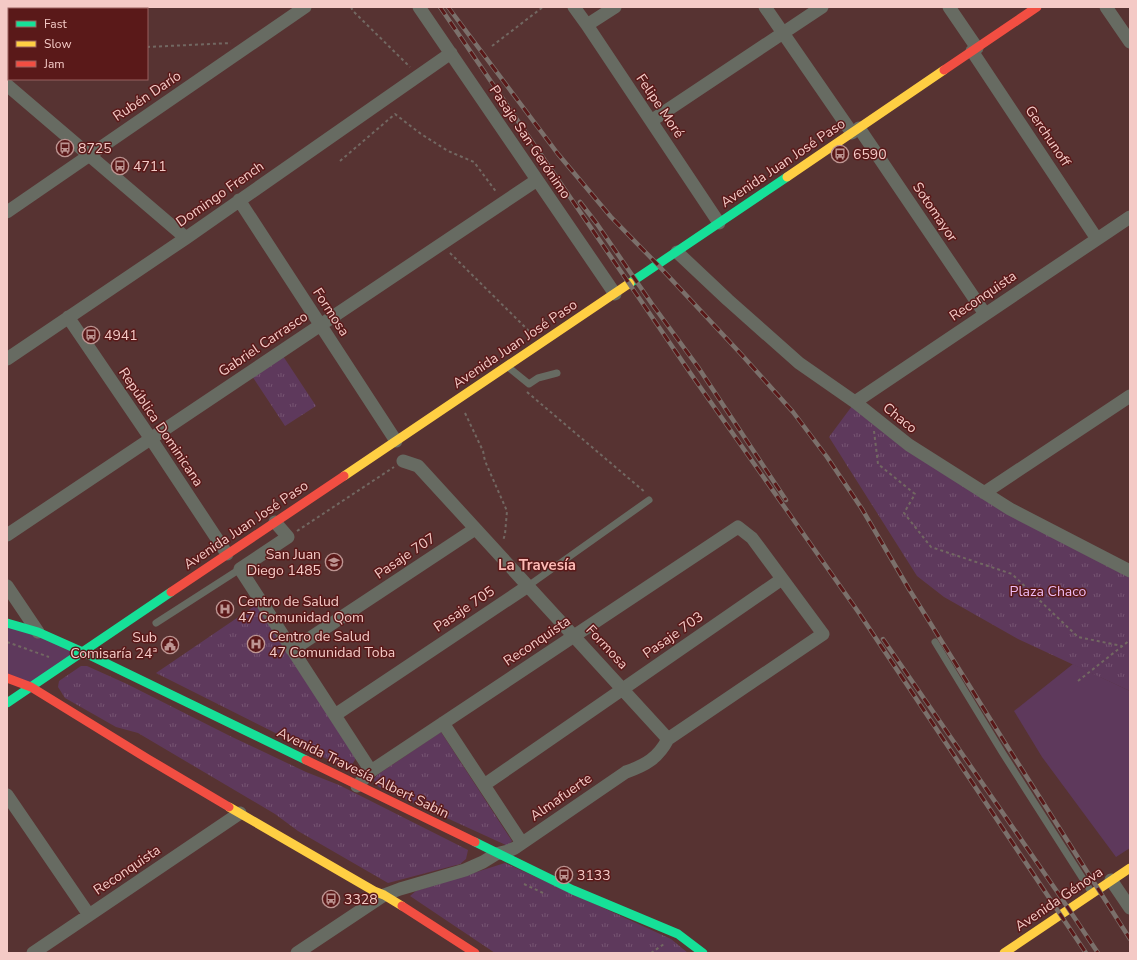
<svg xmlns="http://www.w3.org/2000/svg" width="1137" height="960" font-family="'Nunito Sans',sans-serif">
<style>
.green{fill:#5e395c}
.park{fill:url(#park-tufts)}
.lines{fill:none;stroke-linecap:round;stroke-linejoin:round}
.path{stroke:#726862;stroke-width:2;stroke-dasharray:3 3;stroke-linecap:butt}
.lane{stroke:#676b62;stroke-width:7}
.street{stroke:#676b62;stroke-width:13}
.fast{stroke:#16e098;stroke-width:9}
.slow{stroke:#ffcf43;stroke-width:9}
.jam{stroke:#f24e42;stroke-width:9}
.rail-casing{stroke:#7b706b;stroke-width:4.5}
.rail{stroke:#5a1919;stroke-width:3;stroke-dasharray:9;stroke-linecap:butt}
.labels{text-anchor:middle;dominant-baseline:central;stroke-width:3;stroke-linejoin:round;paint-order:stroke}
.street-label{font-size:14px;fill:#f4cac6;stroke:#5a1919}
.poi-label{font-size:14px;fill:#f4cac6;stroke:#5a1919;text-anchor:start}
.park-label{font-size:14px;fill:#f0bcf5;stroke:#5a1919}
.neighbourhood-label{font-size:15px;font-weight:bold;fill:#fcbab5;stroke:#5a1919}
</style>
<defs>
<pattern id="park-tufts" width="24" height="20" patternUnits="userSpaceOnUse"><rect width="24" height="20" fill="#5e395c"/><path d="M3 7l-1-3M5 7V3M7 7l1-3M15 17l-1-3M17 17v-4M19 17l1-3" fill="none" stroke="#765472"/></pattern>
</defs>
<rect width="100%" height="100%" fill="#573332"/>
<path class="green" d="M7,623L83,652L31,687L7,678Z
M1073,664L1130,691V848L1116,857L1042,757L1014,711Z"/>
<path class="park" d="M283,356L316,406L285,426L252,376Z
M855,402L909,445L1130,571V691L1018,639L944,597L917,576L829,437Z
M256,605L356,758L349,770L156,673Z
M81,666H87L127,684L230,736L306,772L339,785L468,850L466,859L460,864L388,883L298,831L275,814L138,733L116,727L65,698L58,687L59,681Z
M441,732L512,841L508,846L379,787L375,783L374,779L377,775Z
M505,863L671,939L688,953H495L410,896L416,891Z"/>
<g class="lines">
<path class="path" d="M351,7L353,11L410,67
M492,46L543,7
M147,47L231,43
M340,161L395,114L421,134L448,151L474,162L497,193
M450,253L531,333
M527,392L646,493
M465,413L483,451L485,461L507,511L505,534L503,541
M874,431L878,464L915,494L904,513L931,547L1012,574L1078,637L1122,646
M297,531L394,467
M7,642L49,657
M1078,681L1130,640
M524,884L543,893
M651,953L664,944"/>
<path class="lane" d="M508,367L529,384L538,378L557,373
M528,586L649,500
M156,623L240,569
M935,642L1002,752L1092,893"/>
<path class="street" d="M419,7L615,294
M574,7L587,25L719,223
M765,7L852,133
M949,7L977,48
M1106,7L1130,42
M90,9L93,7
M587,25L615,7
M972,51L1097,239
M7,61L9,60
M7,85L186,238
M651,121L822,7
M859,128L985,314
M239,200L396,441
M7,212L305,7
M677,252L728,300L799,363L855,402L909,445L1010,509L1130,571
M68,317L151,439L227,554
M7,359L186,238L451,53
M855,402L1130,217
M403,461L418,466L668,739
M984,493L1130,396
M275,522L288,537L240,569L371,771
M7,535L537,180
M7,586L38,632
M292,650L475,529
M335,715L528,586
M443,723L522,843
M484,785L782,579
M7,795L89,915
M1111,880L1130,908
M33,953L240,813
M297,953L384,895L400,889L465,870L483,862L496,854L508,851L515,848L626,772C646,765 658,758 668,739L823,634L752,538L738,527L371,771L357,786"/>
<path class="fast" d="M630,283L787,177
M7,623L38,632L83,652L306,760
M7,703L171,592
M475,842L573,890L678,934L703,953"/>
<path class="slow" d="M787,177L944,70
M344,476L630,283
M229,807L374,891L384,895L402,906
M1004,953L1130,868"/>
<path class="jam" d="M944,70L1037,7
M171,592L344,476
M7,678L31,687L148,759L229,807
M306,760L475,842
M402,906L475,953"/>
<defs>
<path id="rail" d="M440,7L691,374L859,613L1086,953
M448,7L558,154L611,217L658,265L741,354L793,412L827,457L862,509L909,589L1002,738L1130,939
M580,202L597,224L652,304L698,367L786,500
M883,639L1058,893L1098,953"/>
</defs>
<use href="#rail" class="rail-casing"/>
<use href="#rail" class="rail"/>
</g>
<defs>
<symbol id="bus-ring" viewBox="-11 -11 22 22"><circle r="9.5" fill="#5a1919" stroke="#bd9592" stroke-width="1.5"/><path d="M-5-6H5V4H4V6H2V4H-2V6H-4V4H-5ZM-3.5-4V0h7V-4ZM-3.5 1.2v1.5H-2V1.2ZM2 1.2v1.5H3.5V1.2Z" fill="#bd9592"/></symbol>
<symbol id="school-ring" viewBox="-11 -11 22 22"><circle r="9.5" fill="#5a1919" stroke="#bd9592" stroke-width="1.5"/><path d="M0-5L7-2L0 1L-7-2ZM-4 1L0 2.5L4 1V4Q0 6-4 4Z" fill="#bd9592"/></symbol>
<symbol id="hospital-ring" viewBox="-11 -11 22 22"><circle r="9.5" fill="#5a1919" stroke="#bd9592" stroke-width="1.5"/><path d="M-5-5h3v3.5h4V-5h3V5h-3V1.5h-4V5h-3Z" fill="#bd9592"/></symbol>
<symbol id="civic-ring" viewBox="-11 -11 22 22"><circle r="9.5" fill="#5a1919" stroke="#bd9592" stroke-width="1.5"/><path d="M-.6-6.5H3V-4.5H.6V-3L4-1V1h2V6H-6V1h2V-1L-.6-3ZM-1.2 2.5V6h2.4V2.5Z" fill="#bd9592"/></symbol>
</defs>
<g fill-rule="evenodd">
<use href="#bus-ring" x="55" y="138" width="20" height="20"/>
<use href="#bus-ring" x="830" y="144" width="20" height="20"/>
<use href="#bus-ring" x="110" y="156" width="20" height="20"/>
<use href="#bus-ring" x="81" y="325" width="20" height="20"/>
<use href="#school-ring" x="324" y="552" width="20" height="20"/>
<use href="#hospital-ring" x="215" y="599" width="20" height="20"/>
<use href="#hospital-ring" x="246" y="634" width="20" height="20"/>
<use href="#civic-ring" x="160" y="635" width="20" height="20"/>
<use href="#bus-ring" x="554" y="865" width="20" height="20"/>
<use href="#bus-ring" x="321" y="889" width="20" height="20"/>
</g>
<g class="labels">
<g class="street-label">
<text transform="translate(147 96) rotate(-34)">Rubén Darío</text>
<text transform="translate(660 106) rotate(56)">Felipe Moré</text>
<text transform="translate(1048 136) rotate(56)">Gerchunoff</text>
<text transform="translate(530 142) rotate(56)">Pasaje San Gerónimo</text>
<text transform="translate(783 163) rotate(-34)">Avenida Juan José Paso</text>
<text transform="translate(220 194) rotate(-35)">Domingo French</text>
<text transform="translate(935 212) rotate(56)">Sotomayor</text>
<text transform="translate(983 296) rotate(-34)">Reconquista</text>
<text transform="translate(331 312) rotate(57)">Formosa</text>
<text transform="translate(263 344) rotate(-34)">Gabriel Carrasco</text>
<text transform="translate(515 344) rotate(-34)">Avenida Juan José Paso</text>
<text transform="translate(900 418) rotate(39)">Chaco</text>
<text transform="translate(161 427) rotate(56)">República Dominicana</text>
<text transform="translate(246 525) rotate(-34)">Avenida Juan José Paso</text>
<text transform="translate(405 556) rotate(-34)">Pasaje 707</text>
<text transform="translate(464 609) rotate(-34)">Pasaje 705</text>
<text transform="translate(673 635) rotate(-35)">Pasaje 703</text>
<text transform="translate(537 641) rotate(-34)">Reconquista</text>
<text transform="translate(607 647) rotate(47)">Formosa</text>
<text transform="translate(363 773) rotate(26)">Avenida Travesía Albert Sabin</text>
<text transform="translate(561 797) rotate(-35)">Almafuerte</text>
<text transform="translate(127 870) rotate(-34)">Reconquista</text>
<text transform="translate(1059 899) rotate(-34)">Avenida Génova</text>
</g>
<g class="poi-label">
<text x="78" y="148">8725</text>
<text x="853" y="154">6590</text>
<text x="133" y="166">4711</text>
<text x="104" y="335">4941</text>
<text x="321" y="554" text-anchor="end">San Juan<tspan x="321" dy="16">Diego 1485</tspan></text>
<text x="238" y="601">Centro de Salud<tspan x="238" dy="16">47 Comunidad Qom</tspan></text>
<text x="269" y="636">Centro de Salud<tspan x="269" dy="16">47 Comunidad Toba</tspan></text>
<text x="157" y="637" text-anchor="end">Sub<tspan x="157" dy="16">Comisaría 24ª</tspan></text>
<text x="577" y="875">3133</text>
<text x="344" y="899">3328</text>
</g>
<g class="park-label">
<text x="1048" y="591">Plaza Chaco</text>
</g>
<g class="neighbourhood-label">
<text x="537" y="565">La Travesía</text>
</g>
</g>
<rect width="1137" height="960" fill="none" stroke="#f4cac6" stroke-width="16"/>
<rect x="8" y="8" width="140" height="72" fill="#5a1919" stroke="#98605e"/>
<rect x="16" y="21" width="20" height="6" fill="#16e098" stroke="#98605e"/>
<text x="44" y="28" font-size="12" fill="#f4cac6">Fast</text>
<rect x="16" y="41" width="20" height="6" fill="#ffcf43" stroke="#98605e"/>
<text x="44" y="48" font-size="12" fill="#f4cac6">Slow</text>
<rect x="16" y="61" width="20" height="6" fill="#f24e42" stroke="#98605e"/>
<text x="44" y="68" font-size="12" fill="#f4cac6">Jam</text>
</svg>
